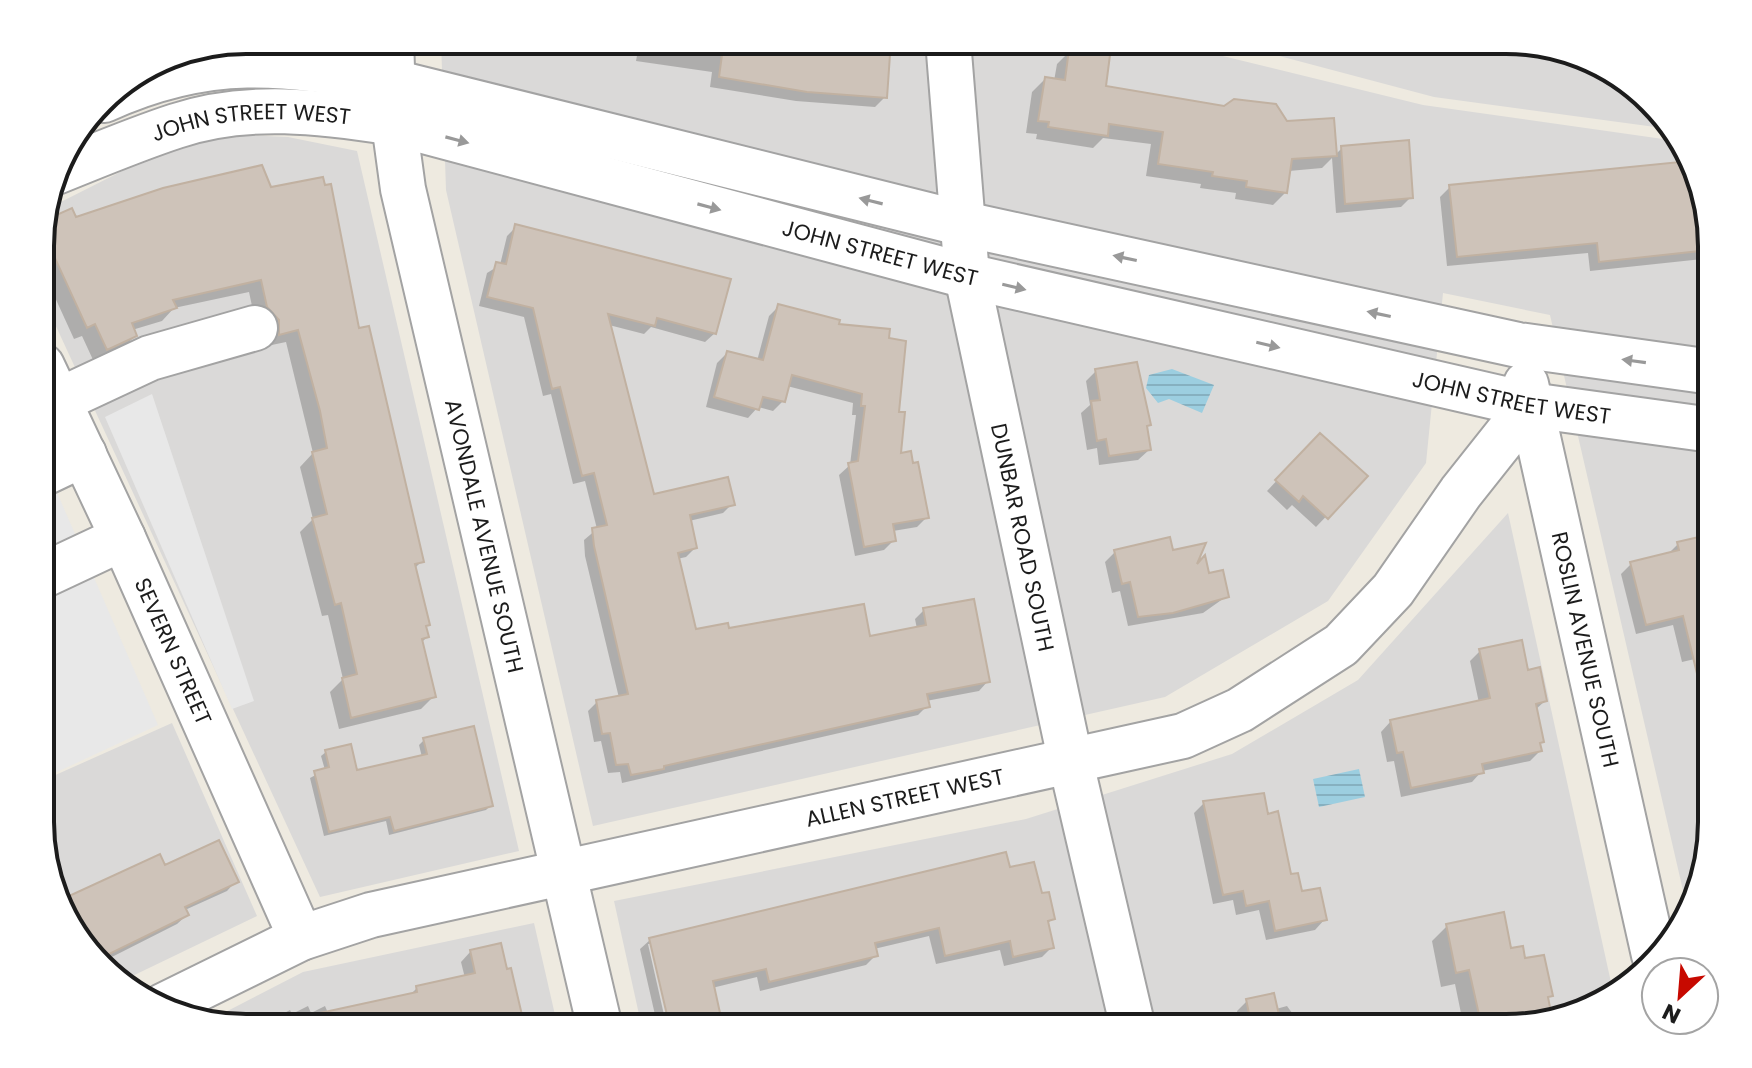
<svg xmlns="http://www.w3.org/2000/svg" width="1752" height="1068" font-family="Poppins,sans-serif">
<style>
.residential{fill:#dad9d8}
.parking{fill:#e8e8e8}
.water{fill:url(#water-rules)}
.shadow{fill:#0003}
.building{fill:#cec3b9;stroke:#c1b1a1;stroke-width:2}
.lines{fill:none;stroke-linecap:round;stroke-linejoin:round}
.minor-casing{stroke:#a3a3a3;stroke-width:48}
.minor{stroke:#fff;stroke-width:44}
.oneway{fill:#999}
.labels{text-anchor:middle;dominant-baseline:central;stroke-width:7;stroke-linejoin:round;paint-order:stroke}
.street-label{font-size:22px;fill:#1c1c1c;stroke:#fff}
.rim{fill:none;stroke:#1c1c1c;stroke-width:4}
</style>
<defs>
<pattern id="water-rules" width="6" height="5" patternUnits="userSpaceOnUse" patternTransform="scale(2)"><rect width="6" height="5" fill="#9ccee0"/><path d="M0 2.5h6" fill="none" stroke="#86b0c0"/></pattern>
</defs>
<rect width="100%" height="100%" fill="#eeeae0"/>
<path class="residential" d="M441,40H1157L1423,105L1684,142L1712,232V835L1688,912L1550,315L1443,293L1426,463L1328,601L1165,697L593,826L446,190Z
M1219,40H1506L1609,68L1670,129L1434,97Z
M223,134L288,137L357,151L519,851L320,897L42,296L45,210L150,157Z
M1508,513L1614,996L1609,1000L1519,1028H642L614,901L1026,819L1232,754L1358,680Z
M172,723L257,916L122,981L74,936L42,848V781Z
M534,923L558,1028H246L212,1019L303,972Z"/>
<path class="parking" d="M152,394L254,701L232,709L105,417Z
M42,458L158,725L42,779Z"/>
<path class="water" d="M1172,369L1214,385L1202,413L1169,399L1158,403L1146,388L1149,375Z
M1359,769L1365,797L1319,807L1313,779Z"/>
<path class="shadow" d="M557,40H864L885,97L875,107L796,101L710,87L712,72L636,61L638,50Z
M1070,51L1103,88L1286,123L1335,155L1342,148L1411,197L1401,207L1336,213L1332,158L1322,168L1289,171L1286,192L1273,205L1235,199L1236,193L1200,188L1201,184L1146,176L1151,144L1103,138L1093,148L1036,139L1037,134L1026,133L1032,92L1045,79L1054,81L1057,64Z
M1690,163L1712,232V258L1590,271L1588,253L1447,266L1440,197L1450,187Z
M270,190L357,331L422,561L414,569L427,637L421,643L434,696L421,709L339,729L330,692L343,679L328,615L322,616L300,532L313,519L300,467L313,453L286,342L267,346V334L255,320L249,292L174,308L162,321L132,330L135,336L122,349L94,362L82,336L74,339L42,269L44,223Z
M516,227L715,333L705,342L651,327L644,334L609,325L652,497L732,504L723,513L689,521L695,548L686,557L677,559L694,631L868,638L917,629L915,619L924,610L988,681L979,691L926,701L927,706L918,715L622,783L620,772L608,773L601,741L594,742L588,711L597,702L619,698L585,556L584,540L597,529L585,481L573,484L551,394L543,396L524,317L479,306L487,273L500,265L507,236Z
M779,306L837,325L897,414L899,456L927,517L917,527L893,531L894,540L884,550L855,556L839,475L850,465L856,415H852L853,403L787,386L783,401L773,411L758,407L748,418L706,407L717,363L727,353L757,361L769,316Z
M1096,371L1149,425L1145,428L1149,450L1138,460L1099,465L1097,448L1087,450L1081,413L1090,405L1086,381Z
M1320,435L1365,476L1316,527L1292,505L1287,510L1267,491Z
M1678,544L1712,655L1682,662L1673,625L1636,634L1621,574L1631,564L1666,556Z
M1115,552L1171,553L1208,576L1227,596L1203,613L1128,626L1120,591L1112,593L1105,562Z
M1480,651L1527,672L1545,701L1535,710L1540,751L1530,761L1482,771L1472,782L1401,797L1394,761L1387,762L1381,732L1391,721L1479,703L1470,661Z
M424,740L491,805L486,810L389,835L386,821L324,836L310,778L325,770L321,756L326,752L356,772L422,757L419,745Z
M1712,794V835L1707,849L1696,804Z
M1204,803L1266,816L1290,877L1325,919L1315,930L1266,940L1259,910L1236,915L1233,900L1213,904L1194,813Z
M159,856L165,867L236,881L227,891L185,910L187,915L177,924L102,962L74,936L47,862L51,860L68,898Z
M1008,870L1040,896L1053,918L1047,924L1052,947L1042,957L1004,966L1000,950L936,964L929,936L874,949L876,955L866,965L760,991L757,977L712,988L720,1021L713,1028H672L652,944H648L667,1028H658L640,949L650,940Z
M1447,926L1510,951L1524,961L1551,995L1519,1028H1464L1455,984L1441,987L1432,941Z
M471,951L523,1028H256L290,1010L292,1014L308,1006L311,1013L325,1006L328,1013L409,996L417,988L465,978L461,962Z
M1247,1001L1276,1009L1287,1006L1303,1028H1240L1237,1011Z
M1035,1021L1036,1028H1005Z"/>
<path class="building" d="M724,40H891L887,98L807,92L719,77Z
M1069,49L1110,55L1106,86L1224,106L1234,99L1276,104L1287,121L1334,118L1337,156L1292,159L1287,193L1246,187L1247,181L1212,176L1213,172L1158,164L1163,132L1109,124L1108,136L1048,127L1049,122L1038,121L1045,77L1065,80Z
M1409,140L1413,198L1345,204L1341,146Z
M1690,161L1703,205L1709,250L1599,262L1597,243L1457,257L1449,185Z
M262,165L271,187L323,177L325,185L331,184L359,328L369,326L424,562L415,564L430,625L426,626L429,637L422,639L436,697L351,718L342,678L357,674L341,603L335,605L312,518L327,514L312,452L327,448L320,411L298,330L279,335V320L267,307L261,280L173,300L177,308L132,323L137,336L107,350L95,324L87,328L43,232L47,231L43,221L72,208L76,217L163,188Z
M515,224L731,279L716,334L657,318L655,326L608,314L654,494L728,477L735,505L690,515L697,548L678,553L696,629L728,623L729,628L864,604L870,636L926,625L923,608L974,599L990,682L927,694L930,707L664,766V769L631,775L628,764L616,765L610,733L602,734L596,700L628,694L594,546L592,528L607,525L594,473L582,476L560,387L552,389L533,308L487,297L496,262L506,264Z
M778,304L840,320L839,324L890,329L889,338L906,341L899,412H905L901,453L911,451L913,463L918,462L929,518L893,524L896,541L864,547L848,463L858,461L865,406H861L862,394L792,375L785,402L763,397L759,410L714,397L727,351L763,360Z
M1137,362L1151,425L1147,426L1151,450L1109,456L1106,439L1097,441L1091,401L1100,400L1095,369Z
M1320,433L1368,476L1328,519L1303,496L1299,502L1275,480Z
M1712,534V688L1701,690L1683,616L1646,625L1630,562L1679,550L1677,542Z
M1170,537L1173,550L1206,543L1197,564L1205,555L1209,573L1223,570L1229,597L1173,613L1138,617L1130,582L1122,584L1114,550Z
M1522,640L1528,670L1540,667L1547,701L1536,704L1544,742L1540,743L1542,751L1482,764L1484,773L1411,788L1403,752L1397,753L1390,720L1490,698L1479,649Z
M474,726L493,806L394,831L390,817L329,832L314,771L329,767L325,750L351,744L357,770L427,754L423,738Z
M1264,793L1268,814L1278,811L1291,874L1298,873L1302,891L1320,888L1327,920L1275,931L1269,901L1246,906L1243,891L1223,895L1203,801Z
M219,840L239,882L185,907L189,915L99,959L69,896L160,854L165,865Z
M1006,852L1010,867L1034,862L1042,893L1049,892L1055,919L1048,921L1054,948L1013,957L1010,941L945,956L939,928L875,943L878,956L769,982L766,969L713,981L722,1022L695,1028H670L649,938Z
M1504,912L1511,948L1523,946L1525,958L1544,955L1553,996L1548,997L1552,1018L1519,1028H1482L1469,970L1456,973L1446,924Z
M501,943L507,969L511,968L525,1028H308L306,1016L417,992L416,986L475,973L470,950Z
M1274,993L1282,1028H1252L1246,999Z"/>
<g class="lines">
<defs>
<g id="minor">
<path id="s1" d="M391,40L394,123L403,189L600,1028"/>
<path id="s2" d="M948,40L967,276L1071,763L1133,1028"/>
<path d="M104,100C209,52 283,62 393,82L964,224L1518,345L1712,372"/>
<path id="s3" d="M56,172C96,156 136,139 176,126C247,102 323,112 394,123L967,276L1530,405L1712,430"/>
<path id="s4" d="M42,366L123,538L301,938"/>
<path id="s5" d="M1526,384L1654,955"/>
<path d="M58,401L150,358L255,328"/>
<path d="M42,474L84,454"/>
<path d="M42,576L123,538"/>
<path id="s6" d="M163,1006L301,938L371,915L1183,736L1240,710L1341,645L1393,590L1461,492L1530,405"/>
</g>
</defs>
<use href="#minor" class="minor-casing"/>
<use href="#minor" class="minor"/>
</g>
<defs><path id="oneway-solid" d="M-6-.8H1V-3.2L6.5 0L1 3.2V.8H-6Z" transform="scale(2)"/></defs>
<g class="oneway">
<use href="#oneway-solid" transform="translate(457 140) rotate(15)"/>
<use href="#oneway-solid" transform="translate(871 201) rotate(-166)"/>
<use href="#oneway-solid" transform="translate(709 207) rotate(15)"/>
<use href="#oneway-solid" transform="translate(1125 258) rotate(-168)"/>
<use href="#oneway-solid" transform="translate(1014 287) rotate(13)"/>
<use href="#oneway-solid" transform="translate(1379 314) rotate(-168)"/>
<use href="#oneway-solid" transform="translate(1268 345) rotate(13)"/>
<use href="#oneway-solid" transform="translate(1634 361) rotate(-172)"/>
</g>
<g class="labels">
<g class="street-label">
<text stroke="none"><textPath href="#s3" startOffset="204">JOHN STREET WEST</textPath></text>
<text stroke="none"><textPath href="#s3" startOffset="852">JOHN STREET WEST</textPath></text>
<text stroke="none"><textPath href="#s3" startOffset="1500">JOHN STREET WEST</textPath></text>
<text stroke="none"><textPath href="#s1" startOffset="506">AVONDALE AVENUE SOUTH</textPath></text>
<text stroke="none"><textPath href="#s2" startOffset="504">DUNBAR ROAD SOUTH</textPath></text>
<text stroke="none"><textPath href="#s5" startOffset="272">ROSLIN AVENUE SOUTH</textPath></text>
<text stroke="none"><textPath href="#s4" startOffset="314">SEVERN STREET</textPath></text>
<text stroke="none"><textPath href="#s6" startOffset="774">ALLEN STREET WEST</textPath></text>
</g>
</g>
<path d="M0 0H1752V1068H0ZM246 54H1506A192 192 0 0 1 1698 246V822A192 192 0 0 1 1506 1014H246A192 192 0 0 1 54 822V246A192 192 0 0 1 246 54Z" fill="#fff" fill-rule="evenodd"/>
<path class="rim" d="M246 54H1506A192 192 0 0 1 1698 246V822A192 192 0 0 1 1506 1014H246A192 192 0 0 1 54 822V246A192 192 0 0 1 246 54Z"/>
<g transform="translate(1680 996) rotate(206)"><circle r="38" fill="#ffffff" stroke="#a4a4a4" stroke-width="2"/>
<path d="M0-6L14 30L0 20L-14 30Z" fill="#c70900"/>
<text y="-12" font-size="22" font-weight="bold" text-anchor="middle" fill="#1c1c1c">N</text>
</g>
</svg>
